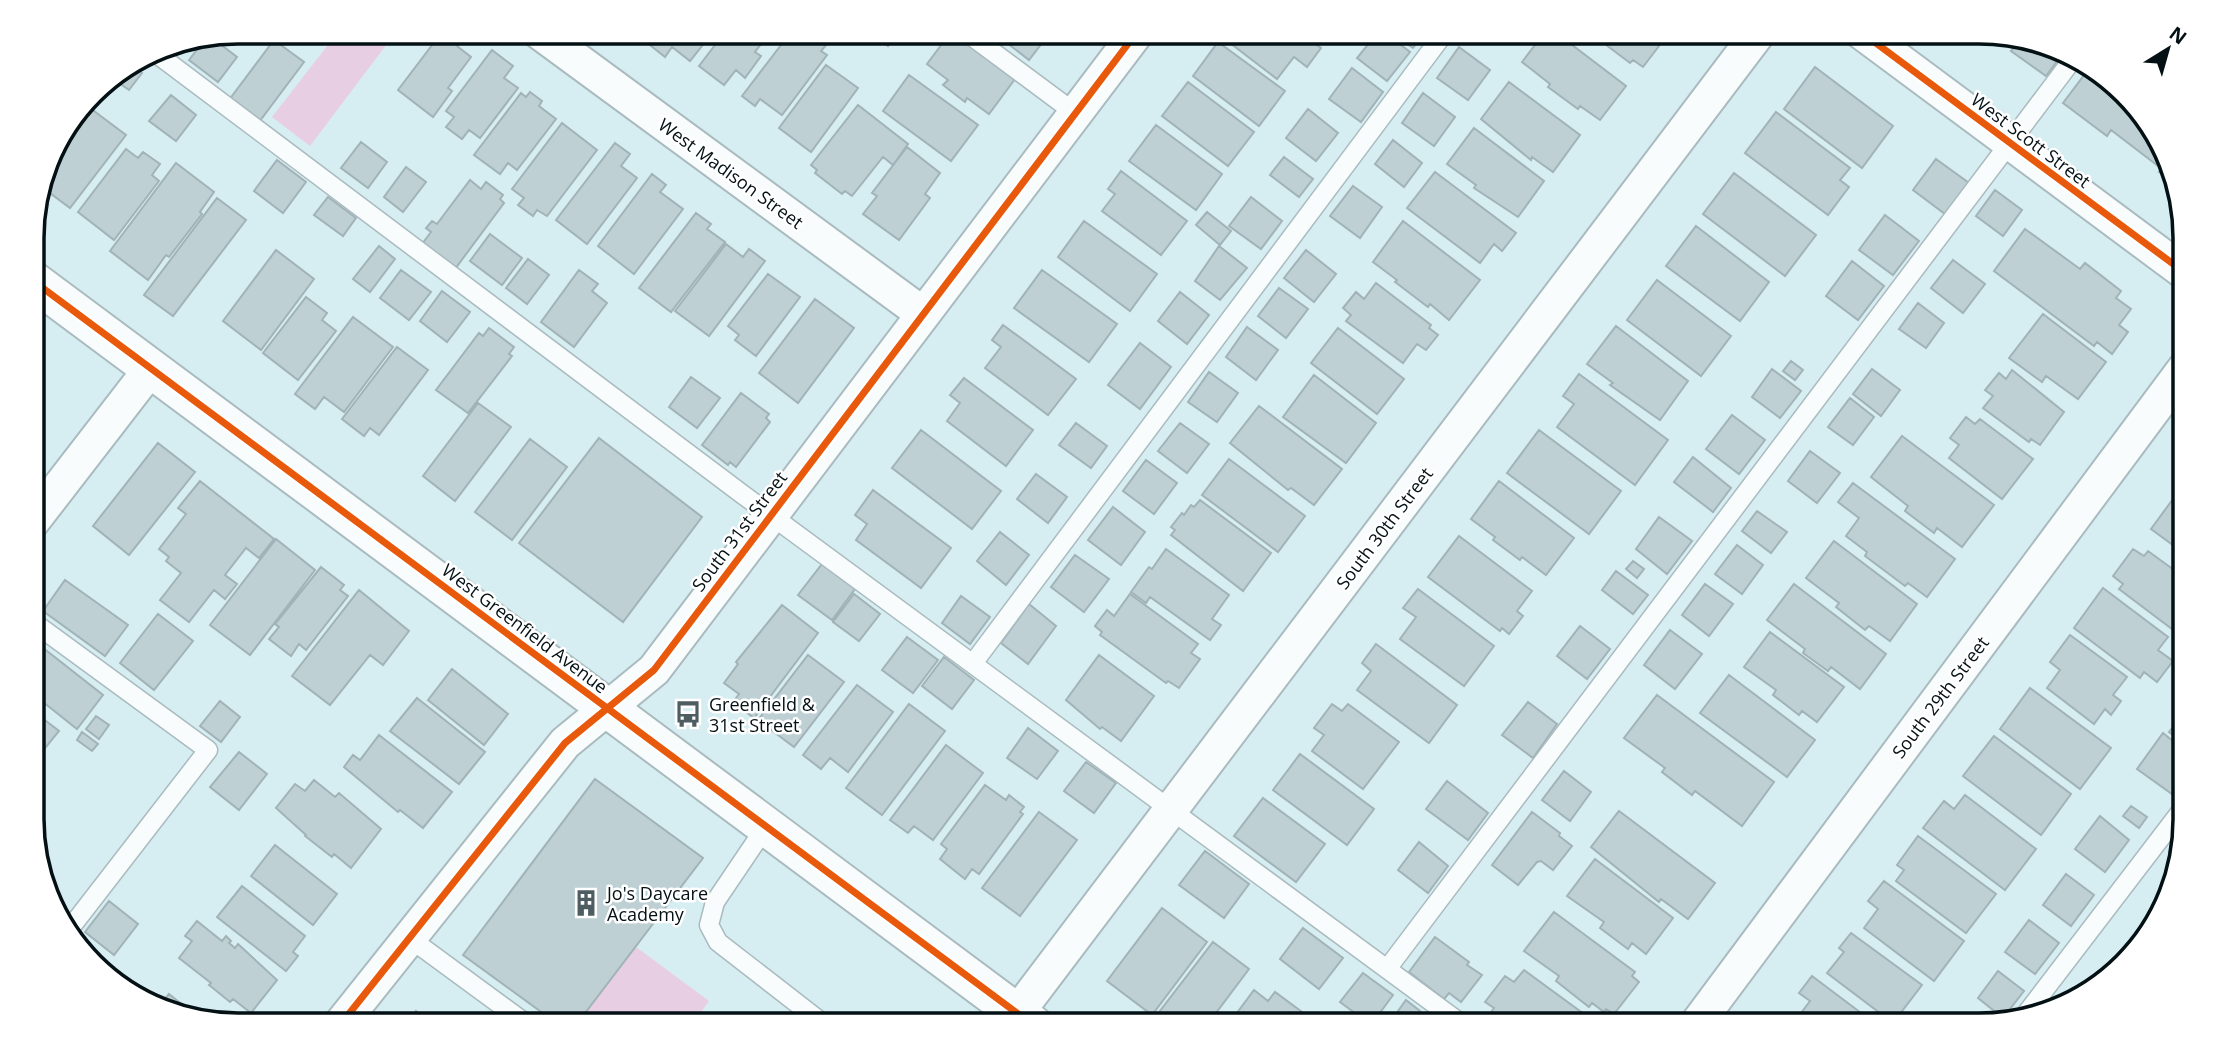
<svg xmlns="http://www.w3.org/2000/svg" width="2217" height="1057" font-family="'Open Sans',sans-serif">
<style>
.green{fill:#e8cee3}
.building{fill:#bed0d4;stroke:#a1b3b7;stroke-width:2}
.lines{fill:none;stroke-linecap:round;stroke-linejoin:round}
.service-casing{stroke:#a9bbbf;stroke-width:21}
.minor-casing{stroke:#a9bbbf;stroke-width:37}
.secondary-casing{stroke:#a9bbbf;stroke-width:42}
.service{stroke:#f9fcfd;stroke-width:18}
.minor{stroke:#f9fcfd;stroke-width:33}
.secondary{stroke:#f9fcfd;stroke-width:38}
.cycleway-casing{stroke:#fff;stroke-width:11}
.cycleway{stroke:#e8590c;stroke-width:7}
.labels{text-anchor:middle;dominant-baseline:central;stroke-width:5;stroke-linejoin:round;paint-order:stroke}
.street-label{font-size:18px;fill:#031014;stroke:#fff}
.poi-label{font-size:18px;fill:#031014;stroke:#fff;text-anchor:start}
.rim{fill:none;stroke:#031014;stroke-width:3.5}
</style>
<rect width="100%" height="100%" fill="#d6edf2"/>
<path class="green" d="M338,32H396L310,146L272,117Z
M636,947L709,1001L692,1025H576Z"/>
<path class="building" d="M303,32H330L320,44Z
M442,32H454L463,38L457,46L471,57L448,88L452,91L433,117L398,90Z
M660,32H713L690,61L672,47L665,57L650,45Z
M725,32H770L755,52L761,56L745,78L736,70L724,85L699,66Z
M791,32H795L809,41L814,34L827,44L821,51L827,55L782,115L760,99L755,106L742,96Z
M870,32H899L888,46Z
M951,32L1015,79L989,114L967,98L965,102L943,85L948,80L927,64Z
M993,32H1046L1049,34L1029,60Z
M1224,32H1299L1321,48L1307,67L1294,57L1277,79L1221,36Z
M1378,32H1384L1410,52L1387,81L1357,58Z
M1390,32H1425L1413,48Z
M1545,32H1555L1626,86L1600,120L1580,106L1578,109L1548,87L1550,84L1522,62Z
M1589,32H1655L1650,39L1659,46L1643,67L1633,60L1630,63Z
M211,37L237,57L218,82L189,60L206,38Z
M274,40L304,62L259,122L229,100Z
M2020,40L2059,47L2064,52L2046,76L2011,51Z
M1218,42L1285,91L1259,126L1193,76Z
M1459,47L1490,70L1468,100L1437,78Z
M492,50L513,66L504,78L518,88L480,138L469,130L462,139L446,127L454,117L446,111Z
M132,65L142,73L129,90L119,83Z
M826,65L858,88L811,152L779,128Z
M1815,67L1893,126L1862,168L1784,109Z
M1352,68L1383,92L1361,122L1329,99Z
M2088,70L2143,112L2171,181L2159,172L2162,169L2111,130L2107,136L2063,103Z
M909,75L978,125L951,161L883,111Z
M1188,82L1254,132L1228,166L1162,116Z
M1509,82L1580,135L1553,172L1532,157L1531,160L1481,119Z
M530,92L542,101L539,106L556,119L517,170L508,163L500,174L474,155L521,93L526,97Z
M1423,93L1455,117L1434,146L1402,123Z
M171,95L196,115L176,141L149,121Z
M858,105L908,144L893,165L883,157L852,196L845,191L842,194L815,173L817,170L811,165Z
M90,108L126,135L70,208L42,187L48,164Z
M1308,109L1338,133L1316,161L1286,138Z
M1776,112L1850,168L1840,180L1849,187L1828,215L1745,153Z
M77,115L79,117L50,155L53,147Z
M562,123L597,150L547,216L537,210L533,216L518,205L524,198L512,189Z
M1156,125L1222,174L1196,210L1129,161Z
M1474,128L1544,181L1518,217L1474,188L1476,185L1447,164Z
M1393,140L1422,163L1404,187L1375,164Z
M361,142L387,162L368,188L341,168Z
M615,143L630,154L621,166L637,178L587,244L556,220Z
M907,147L940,173L925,194L930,198L899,240L863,214L877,196L872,193Z
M126,149L138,158L143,152L160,164L152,175L159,181L114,240L78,212Z
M1284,157L1313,179L1299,197L1270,175Z
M1936,159L1969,183L1945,214L1913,190Z
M277,160L306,182L283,213L254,191Z
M176,163L214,192L200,212L202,214L169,257L166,255L148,280L110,251Z
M406,167L426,182L403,212L384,197Z
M1121,171L1187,221L1161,255L1102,211L1115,194L1108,189Z
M1435,172L1516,233L1502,251L1494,244L1480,263L1407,208Z
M1734,173L1816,235L1785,276L1703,214Z
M652,174L666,185L660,192L683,209L634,274L598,246Z
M470,180L481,189L486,182L503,195L500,199L504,203L455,269L422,244L431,232L426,228L432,221L437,224Z
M1353,186L1382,207L1360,238L1330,216Z
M1995,190L2022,210L2003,236L1976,216Z
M328,197L356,218L343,236L314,215Z
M1251,197L1282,221L1261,249L1229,226Z
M217,198L246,220L173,316L144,295Z
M1207,212L1231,231L1220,245L1196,225Z
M696,213L711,224L707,229L725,242L671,312L639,288Z
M1885,215L1919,241L1893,275L1859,250Z
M1084,221L1157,274L1130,311L1058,257Z
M1403,221L1480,280L1449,320L1430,304L1428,307L1395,282L1397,280L1373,262Z
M1696,226L1769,282L1740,321L1666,266Z
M2025,229L2080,269L2085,263L2121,291L2116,298L2131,309L2119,325L2128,332L2112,354L2097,342L2094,346L1994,271Z
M490,234L522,258L502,285L470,261Z
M726,244L743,257L749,249L765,261L709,336L675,311Z
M379,246L395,259L370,292L353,279Z
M1219,246L1247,268L1220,300L1195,281Z
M276,250L314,279L261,350L223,321Z
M1306,250L1336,274L1314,302L1284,278Z
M528,259L549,275L527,304L506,288Z
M1953,260L1985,284L1963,313L1931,288Z
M1852,261L1884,286L1858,320L1826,296Z
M401,270L431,292L409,320L380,298Z
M579,270L598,284L592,291L607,303L574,347L541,322Z
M1042,270L1117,324L1089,362L1014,308Z
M768,274L800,297L756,356L735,340L739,335L728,326Z
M1657,280L1731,336L1701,376L1627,320Z
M1376,283L1431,325L1429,328L1438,335L1426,350L1417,344L1403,363L1346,321L1351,315L1343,308L1356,292L1364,299Z
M1279,288L1308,309L1286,338L1258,316Z
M442,291L470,312L447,342L420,321Z
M1180,292L1209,315L1187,344L1158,321Z
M306,297L327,313L322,320L336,331L298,380L263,353Z
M815,299L854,328L798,403L759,373Z
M1918,303L1944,323L1926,348L1899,329Z
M2043,314L2106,362L2078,399L2046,376L2042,382L2009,358Z
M353,317L393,347L344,412L324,397L315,409L295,394Z
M1003,325L1076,379L1048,415L985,368L1001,347L992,340Z
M1616,326L1688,381L1660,420L1610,385L1613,383L1587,364Z
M1247,327L1278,350L1256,380L1226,357Z
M489,328L514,347L509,354L512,356L468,413L436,390L479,333L483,336Z
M1338,328L1404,379L1377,414L1311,363Z
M1140,343L1171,367L1140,409L1108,385Z
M397,347L428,370L379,435L370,428L364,436L342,419Z
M1791,361L1803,370L1795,380L1783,371Z
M1772,369L1801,391L1780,418L1752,397Z
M1872,369L1900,390L1881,416L1853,394Z
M2012,370L2064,412L2040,445L2031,439L2029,442L1983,408L1993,396L1985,390L1999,373L2006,379Z
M1209,372L1238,393L1217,422L1188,402Z
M1579,374L1668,440L1635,485L1557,427L1574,404L1563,396Z
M1314,375L1376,423L1346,463L1283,417Z
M691,377L720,398L697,428L669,407Z
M964,378L1033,430L1006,466L947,421L960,403L950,395Z
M741,393L769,414L766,418L770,422L736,467L730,462L728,465L702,445Z
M1850,398L1874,417L1853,445L1828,427Z
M478,403L511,427L455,501L423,476Z
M1259,406L1342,469L1314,505L1291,488L1288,490L1230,443Z
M1732,415L1765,440L1739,474L1706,449Z
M1966,417L1975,424L1980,419L2033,459L2002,499L1949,458L1959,445L1950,438Z
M1076,423L1107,446L1091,468L1059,445Z
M1180,423L1209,444L1187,473L1158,451Z
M921,430L1001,491L972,529L892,468Z
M1539,430L1621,491L1589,534L1507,473Z
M1902,436L1994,505L1962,547L1937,528L1934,533L1905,511L1908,506L1871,477Z
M599,438L702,517L623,622L519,543Z
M530,439L567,467L512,540L475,512Z
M158,443L195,472L129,555L93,526Z
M1810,451L1840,473L1817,503L1788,481Z
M1693,457L1731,488L1713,512L1674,482Z
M1229,459L1305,516L1278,552L1202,495Z
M1146,460L1177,483L1154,514L1123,491Z
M1036,474L1067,497L1048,523L1017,499Z
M200,481L274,539L259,558L246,548L225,575L237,584L225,599L214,590L189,622L160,600L181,573L166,561L169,557L159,549L186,514L178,508Z
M1499,481L1574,538L1546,575L1522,557L1520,560L1493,540L1495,537L1471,519Z
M1853,483L1955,559L1927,597L1908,583L1905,586L1865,556L1867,552L1846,536L1859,518L1838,502Z
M2181,488L2185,490V554L2151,529Z
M873,490L951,548L921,588L856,540L867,524L855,515Z
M1200,500L1271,553L1243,591L1171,535L1175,530L1171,527L1182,513L1184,515L1191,505L1194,507Z
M1113,507L1145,532L1121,565L1088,540Z
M1757,511L1787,532L1771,553L1742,531Z
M1659,517L1692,541L1667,574L1636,549Z
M1000,532L1029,555L1006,585L977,561Z
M1459,536L1532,591L1517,611L1523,616L1509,634L1502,628L1500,631L1428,577Z
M276,539L315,570L250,655L210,625Z
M1834,541L1917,604L1890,641L1869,626L1865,630L1836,607L1839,603L1806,578Z
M1737,545L1763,565L1742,594L1715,574Z
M1166,549L1229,595L1212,619L1221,625L1210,640L1150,597L1146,603L1131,592L1149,567L1152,569Z
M2133,549L2144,556L2148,551L2185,578V620L2176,632L2119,589L2123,584L2113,576Z
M1075,555L1109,579L1084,612L1051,587Z
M1633,561L1644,569L1637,578L1626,569Z
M822,564L855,589L832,620L798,595Z
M321,567L344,585L340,590L348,596L306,650L299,644L291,656L269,639L279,627L275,624Z
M1616,571L1648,595L1633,614L1602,590Z
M65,580L128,625L105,656L43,611Z
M1705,584L1733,604L1709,636L1682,615Z
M1794,584L1886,654L1860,689L1831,667L1828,671L1803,653L1805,649L1767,620Z
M2103,588L2168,637L2158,650L2173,661L2157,682L2144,672L2140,678L2074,628Z
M1418,589L1494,646L1464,686L1400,639L1416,617L1403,608Z
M359,590L409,631L383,665L370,655L330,705L292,676Z
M854,594L880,614L859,641L833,622Z
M1130,594L1198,644L1191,653L1200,659L1179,688L1168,681L1166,683L1100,635L1102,632L1095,626L1107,610L1114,616Z
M961,596L990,617L970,644L942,623Z
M1029,604L1056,626L1028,664L1001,643Z
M782,605L818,633L754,718L733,702L739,694L724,683L738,664L736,662Z
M158,614L193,641L154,690L120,663Z
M1580,626L1610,649L1587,679L1557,656Z
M1670,630L1702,654L1675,689L1644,665Z
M1770,632L1844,687L1817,722L1802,711L1799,715L1773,695L1776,690L1744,667Z
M2070,635L2127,677L2113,695L2121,701L2111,715L2105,709L2094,724L2047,688L2060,670L2050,662Z
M907,637L938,660L913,693L882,670Z
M33,640L103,695L77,729L33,694Z
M1376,644L1457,705L1429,743L1357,690L1371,671L1362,663Z
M808,655L844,682L794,747L758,720Z
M1099,655L1154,696L1121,741L1102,727L1100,729L1066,700Z
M944,657L974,680L952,709L922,686Z
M452,669L508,714L484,745L428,700Z
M1729,675L1815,740L1787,777L1700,713Z
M857,685L893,712L848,772L830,758L821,769L803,755Z
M2030,688L2111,748L2080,789L2000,729Z
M1657,695L1774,782L1742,826L1695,791L1692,795L1662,772L1665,768L1624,738Z
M417,698L485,752L459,784L390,731Z
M220,701L240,717L221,742L200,726Z
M1528,702L1557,724L1533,758L1502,735Z
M909,704L945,731L882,815L846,788Z
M1332,704L1342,711L1348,704L1399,742L1363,789L1312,751L1324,735L1314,728Z
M33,711L59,731L33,763Z
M96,716L109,725L99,739L86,729Z
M2180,718L2185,723V744L2169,732Z
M1028,728L1058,751L1037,779L1007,758Z
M82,732L98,744L92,751L77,740Z
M2163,733L2185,751V776L2172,794L2137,769Z
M379,735L452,792L423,828L400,810L398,812L344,767L353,755L360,760Z
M1994,736L2071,794L2041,835L1963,776Z
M946,745L983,773L933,840L914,826L908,833L890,820Z
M239,752L267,774L239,810L210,787Z
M1300,754L1374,809L1347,845L1273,790Z
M1086,762L1116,783L1094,813L1064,791Z
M1564,771L1591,792L1570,821L1542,800Z
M595,779L703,858L576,1025H559L463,955Z
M314,780L335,797L339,793L381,829L351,868L334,854L332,857L305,836L306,835L276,808L295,784L305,791Z
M1447,781L1488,813L1468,840L1426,809Z
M985,785L1006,800L1009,795L1024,807L1020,812L1023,814L979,874L972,869L965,879L940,859L947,849L941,844Z
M1965,795L2036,849L2005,890L1923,828L1944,801L1954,809Z
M1263,798L1325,844L1296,882L1234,836Z
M2131,806L2147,817L2139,828L2123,816Z
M1619,811L1715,883L1688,919L1661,899L1659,902L1591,847Z
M1039,812L1077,840L1020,916L982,888Z
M1532,812L1560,833L1559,836L1572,846L1553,870L1541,861L1537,862L1518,885L1492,865Z
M2100,816L2129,840L2105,872L2075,849Z
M2183,834L2178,859L2169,852Z
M1918,836L1996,894L1966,933L1896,881L1904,870L1897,865Z
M1419,842L1448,866L1428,893L1398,870Z
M275,845L337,894L313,925L251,876Z
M1205,851L1249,884L1224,918L1179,885Z
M1595,859L1673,918L1646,954L1632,943L1628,949L1600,928L1604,922L1567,896Z
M2066,874L2094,895L2071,926L2043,905Z
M1884,881L1964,941L1934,981L1864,928L1878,909L1868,901Z
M242,886L305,936L293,952L298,956L286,971L217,917Z
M109,901L138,924L114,955L85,932Z
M1162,908L1207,942L1152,1015L1107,981Z
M1554,912L1635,972L1632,976L1639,982L1614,1014L1606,1009L1604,1012L1592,1003L1589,1007L1556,981L1559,976L1524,951Z
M2029,920L2059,943L2035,974L2005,952Z
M197,921L222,941L226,936L231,941L229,943L235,948L238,944L277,980L251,1013L233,999L230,1002L209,985L211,983L179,958L192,941L185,936Z
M1303,928L1343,958L1319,989L1280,959Z
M1851,933L1922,985L1893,1023L1827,973L1844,952L1839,948Z
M1435,937L1469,962L1467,965L1482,975L1461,1002L1449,993L1444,999L1409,972Z
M1213,942L1249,969L1207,1025H1160L1153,1020Z
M82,943L106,963L103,967L78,948Z
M1524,970L1599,1025H1500L1488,1016L1494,1008L1485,1002L1505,976L1514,982Z
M1998,971L2024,991L2003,1018L1978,998Z
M1363,973L1393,995L1371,1025L1340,1002Z
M1812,976L1877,1025H1792L1810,1001L1799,993Z
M1254,990L1268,1001L1275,992L1302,1012L1292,1025H1228Z
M169,994L199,1018L157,1009Z
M1406,1000L1420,1011L1412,1021L1398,1011Z
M416,1011L434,1025H405Z
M1953,1014L1968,1025H1945Z"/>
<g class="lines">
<defs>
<path id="service" d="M966,32L1075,113
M153,51L742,494L1463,1025
M33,622L208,750L68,931
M974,662L1445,32
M765,828L715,902L709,925L718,942L825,1025
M408,937L528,1025
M1387,969L2073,59
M2026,1014L2185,806"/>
<path id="minor" d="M539,32L923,314
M1861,32L2184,272
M33,521L152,367
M340,1025L565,743L654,670L1137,32
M1008,1025L1759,32
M1696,1025L2184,369"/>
<path id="secondary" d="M32,280L1033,1025"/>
</defs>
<use href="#service" class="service-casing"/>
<use href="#minor" class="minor-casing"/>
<use href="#secondary" class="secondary-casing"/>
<use href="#service" class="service"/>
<use href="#minor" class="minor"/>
<use href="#secondary" class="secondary"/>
<defs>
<path id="cycleway" d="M1861,32L2184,272
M32,280L1033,1025
M340,1025L565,743L654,670L1137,32"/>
</defs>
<use href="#cycleway" class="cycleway-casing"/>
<use href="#cycleway" class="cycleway"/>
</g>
<defs>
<symbol id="bus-bare" viewBox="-9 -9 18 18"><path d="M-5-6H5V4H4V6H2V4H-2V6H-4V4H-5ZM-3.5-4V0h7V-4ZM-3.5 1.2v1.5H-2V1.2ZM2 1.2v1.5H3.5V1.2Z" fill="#4d5d62" stroke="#fff" stroke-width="2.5" paint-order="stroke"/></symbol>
<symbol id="building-bare" viewBox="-9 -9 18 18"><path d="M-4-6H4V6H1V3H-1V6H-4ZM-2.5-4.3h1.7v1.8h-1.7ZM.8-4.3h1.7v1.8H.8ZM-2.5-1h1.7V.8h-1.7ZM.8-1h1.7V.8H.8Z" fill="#4d5d62" stroke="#fff" stroke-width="2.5" paint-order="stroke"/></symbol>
</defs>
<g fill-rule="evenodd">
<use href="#bus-bare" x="669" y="695" width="38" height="38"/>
<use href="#building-bare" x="567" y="884" width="38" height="38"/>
</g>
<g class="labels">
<g class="street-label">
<text transform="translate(2031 140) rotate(37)">West Scott Street</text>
<text transform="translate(731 173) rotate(36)">West Madison Street</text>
<text transform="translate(1384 528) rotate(-53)">South 30th Street</text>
<text transform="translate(739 531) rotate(-53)">South 31st Street</text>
<text transform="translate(525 628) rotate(37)">West Greenfield Avenue</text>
<text transform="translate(1940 697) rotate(-53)">South 29th Street</text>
</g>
<g class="poi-label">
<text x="709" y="704">Greenfield &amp;<tspan x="709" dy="21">31st Street</tspan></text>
<text x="607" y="893">Jo's Daycare<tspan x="607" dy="21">Academy</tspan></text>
</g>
</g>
<path d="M0 0H2217V1057H0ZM238 44H1979A194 194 0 0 1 2173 238V819A194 194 0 0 1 1979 1013H238A194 194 0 0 1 44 819V238A194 194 0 0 1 238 44Z" fill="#fff" fill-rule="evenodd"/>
<path class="rim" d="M238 44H1979A194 194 0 0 1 2173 238V819A194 194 0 0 1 1979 1013H238A194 194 0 0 1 44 819V238A194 194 0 0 1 238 44Z"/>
<g transform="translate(2168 49) rotate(37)" stroke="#ffffff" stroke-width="5" paint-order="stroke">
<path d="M0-5L12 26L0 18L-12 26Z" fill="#031014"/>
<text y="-10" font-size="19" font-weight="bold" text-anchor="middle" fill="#031014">N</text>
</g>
</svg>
